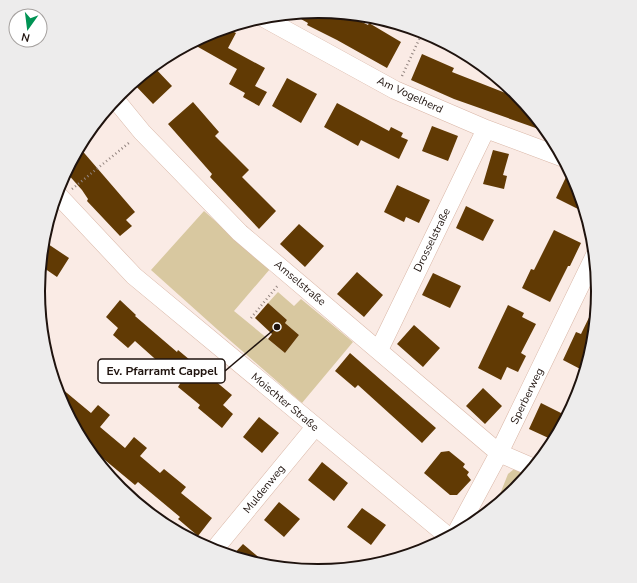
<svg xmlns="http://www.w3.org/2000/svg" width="637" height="583" font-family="'Nunito Sans',sans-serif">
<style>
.green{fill:#d8c8a0}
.building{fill:#613a04}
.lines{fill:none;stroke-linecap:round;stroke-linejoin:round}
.minor-casing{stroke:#d9b6a6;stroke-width:19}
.path{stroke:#92847f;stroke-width:2.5;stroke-dasharray:1 3;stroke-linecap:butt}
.minor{stroke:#fff;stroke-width:18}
.labels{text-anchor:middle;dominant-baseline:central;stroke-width:4;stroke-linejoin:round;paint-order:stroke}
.street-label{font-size:11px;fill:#1f130e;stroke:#fff}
.rim{fill:none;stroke:#1f130e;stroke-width:2}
.leader{fill:none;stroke:#1f130e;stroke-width:1.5}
.callout-dot{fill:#1f130e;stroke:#fff;stroke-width:1.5}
.callout{fill:#fff;stroke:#1f130e;stroke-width:1.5}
.callout-label{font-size:12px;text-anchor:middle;font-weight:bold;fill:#1f130e}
</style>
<rect width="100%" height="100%" fill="#faebe5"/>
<path class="green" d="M204,211L270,269L234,311L285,353L299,335L285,323L287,320L268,303L278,292L294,306L301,299L353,342L302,403L218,330L151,270Z
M514,469L529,475L517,490L494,509L508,474Z
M485,507L493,510L480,520L479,513Z"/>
<path class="building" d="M319,11L346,14L368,25L369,23L401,42L387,68L337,40L307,25L308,23L292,14Z
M226,28L236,33L228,48L265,68L255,86L267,92L259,106L243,97L245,93L229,84L237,69L191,43L211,32Z
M422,54L454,68L452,72L521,99L550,133L454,99L411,80Z
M153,66L172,86L153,104L133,83Z
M287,78L317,94L301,123L272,106Z
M193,102L219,132L215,136L249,170L242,177L276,211L259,229L210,177L212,174L168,124Z
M337,103L389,131L391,127L403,133L401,137L408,140L399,159L361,140L358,146L324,127Z
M432,126L458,136L448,161L422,151Z
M79,147L135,212L126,220L132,226L120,236L87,201L88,199L82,190L66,172Z
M493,150L509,154L503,175L507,176L504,189L483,184Z
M566,177L577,182L586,213L556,198Z
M397,185L430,200L419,223L406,217L404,222L384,212Z
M466,206L494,220L483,241L456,228Z
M299,224L324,246L305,267L280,244Z
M554,230L581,243L570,266H568L550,302L522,288L531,269L534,270Z
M48,244L69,258L57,277L41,266L42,254Z
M357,272L383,295L364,317L337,294Z
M433,273L461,286L450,308L422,295Z
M120,300L136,315L135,316L177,352L178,350L232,395L223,405L233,414L222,428L198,408L200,405L178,387L181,382L135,341L128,348L113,335L118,328L106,317Z
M597,301H598L594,346L586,372L563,360L576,332L581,334Z
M268,303L287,320L285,323L299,335L285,353L268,339L272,334L255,318Z
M508,305L524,313L522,317L536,324L521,353L526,356L518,372L507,367L501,380L478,368Z
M414,325L440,348L423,367L397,344Z
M350,353L436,428L422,443L358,385L355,388L335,371Z
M55,383L91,413L98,405L110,415L100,427L125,448L134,437L147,448L140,456L160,473L164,469L186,487L181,493L212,518L198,536L178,519L180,517L138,482L135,485L82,441L59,399Z
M483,388L502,406L485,424L466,406Z
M541,403L567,416L555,441L529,429Z
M259,417L279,433L262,453L243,437Z
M449,451L465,464L463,467L469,472L467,475L471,480L457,495H450L424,473L441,452Z
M322,462L348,483L334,501L308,480Z
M279,502L300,519L284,537L264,520Z
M362,508L386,525L371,545L347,527Z
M243,544L270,567L231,557Z"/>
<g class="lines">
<defs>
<path id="minor" d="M262,17L395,90L486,129L564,158
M115,99L142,132L240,233L499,453L534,468
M57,194L134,276L450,538
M379,350L486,129
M455,535L499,453L595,255
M213,551L315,427"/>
</defs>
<use href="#minor" class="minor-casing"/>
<path class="path" d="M402,76L423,31
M72,189L130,142
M251,318L279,284"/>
<use href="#minor" class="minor"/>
</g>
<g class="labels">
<g class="street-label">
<text transform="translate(410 95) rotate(25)">Am Vogelherd</text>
<text transform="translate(432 240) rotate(-64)">Drosselstraße</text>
<text transform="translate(300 283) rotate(40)">Amselstraße</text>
<text transform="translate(527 396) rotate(-64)">Sperberweg</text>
<text transform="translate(285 402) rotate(40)">Moischter Straße</text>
<text transform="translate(264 489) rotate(-51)">Muldenweg</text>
</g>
</g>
<path d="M0 0H637V583H0ZM45 291a273 273 0 1 1 546 0a273 273 0 1 1-546 0Z" fill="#edecec" fill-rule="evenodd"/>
<path class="rim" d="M45 291a273 273 0 1 1 546 0a273 273 0 1 1-546 0Z"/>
<path class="leader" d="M277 327L225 371"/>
<circle class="callout-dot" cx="277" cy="327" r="4"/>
<rect class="callout" x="98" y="359" width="127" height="24" rx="4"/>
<g class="callout-label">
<text x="162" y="375">Ev. Pfarramt Cappel</text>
</g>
<g transform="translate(28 28) rotate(194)"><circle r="19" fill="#ffffff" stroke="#a5a19f"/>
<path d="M0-3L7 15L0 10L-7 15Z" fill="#009354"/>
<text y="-6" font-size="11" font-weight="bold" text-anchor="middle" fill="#1f130e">N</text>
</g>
</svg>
